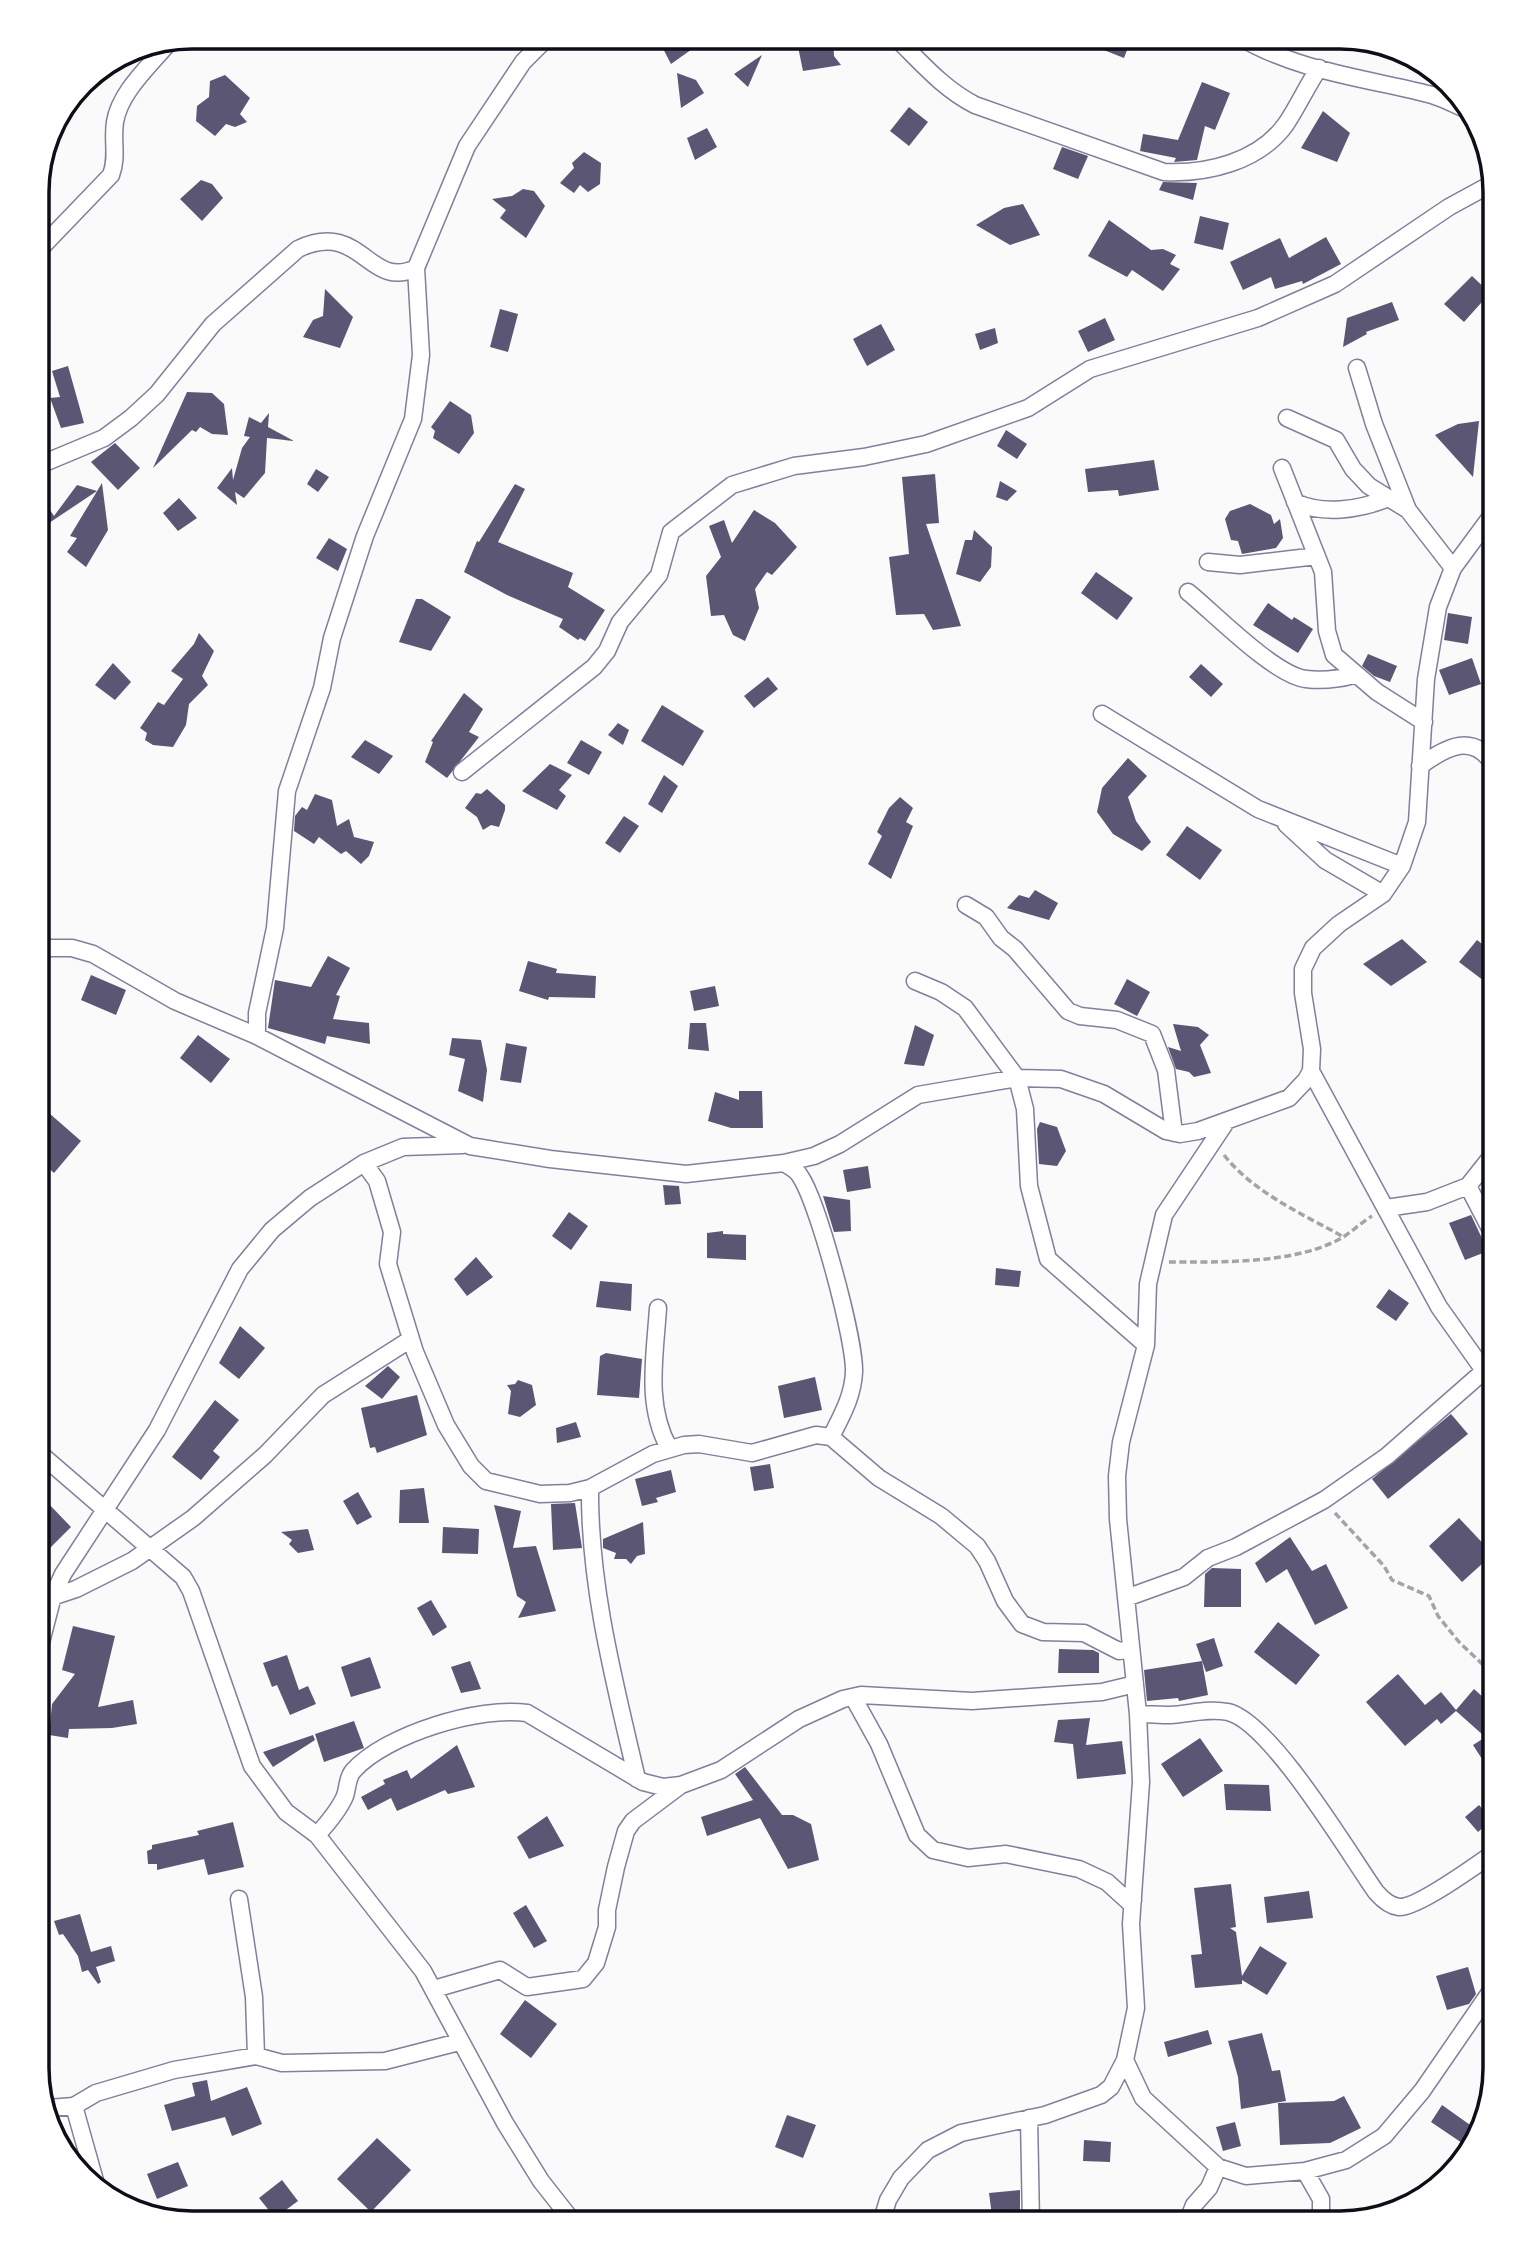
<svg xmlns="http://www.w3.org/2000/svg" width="1532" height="2260" font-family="Cabin,sans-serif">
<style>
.building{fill:#5b5673}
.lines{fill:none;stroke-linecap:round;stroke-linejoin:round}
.street-casing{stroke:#837e9c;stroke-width:19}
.path{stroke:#a4a4a8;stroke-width:3.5;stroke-dasharray:7 3.5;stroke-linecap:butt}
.street{stroke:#fff;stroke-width:16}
.rim{fill:none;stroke:#0f0d18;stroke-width:3.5}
</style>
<rect width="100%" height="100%" fill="#fafafa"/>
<path class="building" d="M657,37H709L671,64Z
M796,37H833L834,56L841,65L803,71Z
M1071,37H1112L1129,45L1124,58Z
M762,55L748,87L734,74Z
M677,73L696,80L704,93L681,108Z
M225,75L250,98L240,114L247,122L235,127L226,124L215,136L196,121L197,106L209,97L210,81Z
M1202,82L1230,93L1215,130L1205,126L1197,160L1174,162L1176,158L1140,151L1143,134L1178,140Z
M909,107L928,122L909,146L890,131Z
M1323,111L1350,133L1337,162L1301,148Z
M707,128L717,147L695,160L687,138Z
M1062,147L1088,156L1078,179L1053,169Z
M584,152L601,163L600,184L588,192L580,185L574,193L560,183L574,168L572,163Z
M201,180L212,184L223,198L202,221L180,199Z
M1163,182L1197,183L1193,200L1159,190Z
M523,189L534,191L545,206L526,238L500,218L506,210L492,199L512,196Z
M1023,204L1040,235L1010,245L976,225L1004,208Z
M1200,216L1229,223L1223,250L1194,243Z
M1109,220L1151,250L1163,249L1176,255L1170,264L1180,269L1163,291L1132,270L1127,277L1088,256Z
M1326,237L1341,264L1303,284L1302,281L1275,289L1271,277L1243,290L1230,262L1280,238L1289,258Z
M1472,276L1490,293L1464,322L1444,304Z
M325,289L353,317L340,348L303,337L313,320L323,316Z
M1392,302L1399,320L1366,332L1367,334L1343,347L1347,318Z
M500,309L518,314L508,352L490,347Z
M1105,318L1115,340L1088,352L1078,331Z
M881,324L895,350L867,366L853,339Z
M995,328L998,343L980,350L975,334Z
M68,366L84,423L61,428L50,398L60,397L52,371Z
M187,392L212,393L224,404L228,435L212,434L200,427L196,432L192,430L153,468Z
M450,401L471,415L474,433L459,454L433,438L435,431L431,427Z
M269,413L268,427L294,441L267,438L265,473L244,498L235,492L237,505L217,488L232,468L233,480L242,448L250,437L244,436L249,417L261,423Z
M1479,421L1473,477L1435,435L1458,424Z
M1006,430L1027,444L1017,459L997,446Z
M115,443L140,468L118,490L91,462Z
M1154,460L1159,490L1119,496L1118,490L1088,492L1085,469Z
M316,469L329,477L318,492L307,484Z
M935,474L939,523L926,524L961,626L933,630L924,614L896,615L889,557L909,554L902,477Z
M1000,481L1017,491L1007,501L996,497Z
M102,483L108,530L86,567L67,552L77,538L70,536Z
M515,484L525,489L498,542L573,573L568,587L605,610L585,641L580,638L578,640L559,627L563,619L507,595L464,572L477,541L479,542Z
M77,485L97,491L37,531V491L54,516Z
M179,498L197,518L178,531L163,513Z
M1250,504L1271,515L1274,524L1280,519L1283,538L1276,548L1242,554L1238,541L1231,540L1225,519L1230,511Z
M754,510L775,523L797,547L772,575L767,572L755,589L759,608L745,641L733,635L724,615L711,616L706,576L721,557L709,526L724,520L732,543Z
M974,530L992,547L991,567L980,582L956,574L965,540H972Z
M329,538L347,549L338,571L316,558Z
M1096,572L1133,598L1117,620L1081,593Z
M416,599H422L451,617L431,651L399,642Z
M1268,603L1292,620L1294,617L1313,629L1298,653L1253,625Z
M1448,613L1472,617L1468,644L1444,640Z
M199,633L214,651L202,676L208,685L189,704L186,725L173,747L153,745L145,740L147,733L140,728L158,702L164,705L183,679L171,671L194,644Z
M1368,654L1397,666L1390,682L1374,676L1362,666Z
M1472,658L1481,684L1449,695L1439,670Z
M113,663L131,682L115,700L95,685Z
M1201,664L1223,684L1211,697L1189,677Z
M768,677L778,689L754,708L744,696Z
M464,693L483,709L469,732L479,737L447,778L425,762L433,742L431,741Z
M662,705L704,731L683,766L641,741Z
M618,723L629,730L623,745L608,735Z
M365,740L393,756L379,774L351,757Z
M581,740L602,752L589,775L567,763Z
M1128,758L1147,776L1128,797L1136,821L1151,842L1142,851L1113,834L1097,812L1102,788Z
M550,764L572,775L559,790L566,796L557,810L522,791Z
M664,775L678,786L662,813L648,804Z
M487,789L505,805V810L499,827L491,825L483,830L477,817L465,808L476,793L481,794Z
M315,794L332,800L337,826L349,819L354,837L374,842L369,856L361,864L346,851L341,854L319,837L314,844L294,831L295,816L302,807L307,810Z
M900,797L913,808L906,822L913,826L891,879L868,864L882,836L877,832L889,808Z
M624,816L639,826L620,853L605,843Z
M1187,826L1222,850L1200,880L1166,855Z
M1035,890L1058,903L1049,920L1007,908L1019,895L1029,898Z
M1402,939L1427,962L1391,986L1363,964Z
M1477,940L1495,954V975L1488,984L1459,962Z
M328,956L350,968L336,995L340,996L333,1019L369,1023L370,1044L327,1036L325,1044L268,1028L275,980L311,987Z
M528,961L557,969L556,973L596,976L595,998L549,997L548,1000L519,991Z
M91,975L126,990L116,1015L81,1000Z
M1127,979L1150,992L1137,1016L1114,1004Z
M715,986L719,1006L694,1011L690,991Z
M690,1023H706L709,1051L688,1049Z
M1173,1024L1198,1027L1209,1035L1200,1045L1211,1073L1194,1077L1189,1072L1176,1069L1168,1047L1181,1051Z
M915,1025L934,1035L924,1066L904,1064Z
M198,1035L230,1059L211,1083L180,1058Z
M452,1038L481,1040L487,1070L483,1102L458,1091L465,1059L449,1055Z
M506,1043L527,1047L521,1083L500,1080Z
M739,1091H762L763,1128H731L708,1121L715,1092L739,1100Z
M49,1113L81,1141L54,1173L37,1158V1128Z
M1040,1122L1057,1127L1066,1151L1057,1166L1039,1164L1037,1129Z
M868,1166L871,1188L847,1192L843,1170Z
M663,1185L679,1186L681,1204L665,1205Z
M823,1196L850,1200L851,1231L834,1232Z
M569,1212L588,1226L571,1250L552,1236Z
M1471,1215L1488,1251L1465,1260L1449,1223Z
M723,1231V1234L746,1235V1260L707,1258V1233Z
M476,1257L493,1277L467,1296L454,1279Z
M996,1268L1021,1271L1019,1287L995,1285Z
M600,1281L632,1284L631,1311L596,1307Z
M1389,1289L1409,1303L1396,1321L1376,1307Z
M240,1326L265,1348L239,1379L219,1363Z
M606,1353L642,1359L639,1398L597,1395L600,1356Z
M388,1366L400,1377L382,1399L365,1386Z
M815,1377L822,1410L784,1418L778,1386Z
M518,1380L532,1385L536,1405L520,1417L508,1414L511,1391L507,1385L515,1384Z
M417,1395L427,1435L377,1453L375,1447L370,1448L361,1408Z
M215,1400L239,1420L213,1451L220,1457L201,1480L172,1457Z
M1451,1414L1468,1434L1388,1499L1372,1479Z
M576,1422L581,1437L557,1443L556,1428Z
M770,1464L774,1488L754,1491L750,1467Z
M671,1470L676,1492L656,1498L658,1502L642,1506L635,1479Z
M424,1488L429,1523H399L400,1490Z
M358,1492L372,1517L357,1525L343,1501Z
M46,1501L71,1527L46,1552L37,1538V1510Z
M575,1503L582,1548L553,1550L551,1504Z
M494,1505L521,1511L513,1548L536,1546L556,1611L518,1618L526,1602L517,1596Z
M1459,1518L1493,1554L1462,1582L1429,1546Z
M643,1522L645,1554L637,1556L631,1564L626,1559H614L616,1553L603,1548V1539Z
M443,1527L479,1529L478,1554L442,1553Z
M308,1529L314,1550L298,1553L289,1544L292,1540L281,1532Z
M1290,1537L1312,1571L1326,1564L1348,1608L1315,1625L1287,1569L1266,1583L1255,1563Z
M1212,1568L1241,1569V1607H1204L1205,1574Z
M431,1600L447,1627L433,1636L417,1608Z
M1278,1622L1320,1655L1296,1685L1254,1652Z
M73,1626L115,1636L98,1707L133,1700L137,1724L112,1728L69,1729L68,1738L49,1735L52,1704L75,1674L62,1670Z
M1214,1638L1223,1666L1206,1672L1196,1644Z
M1059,1649L1093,1650L1099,1653V1673H1058Z
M287,1655L299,1690L308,1686L316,1704L290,1715L277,1685L272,1687L263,1663Z
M370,1657L381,1688L351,1697L341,1667Z
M470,1661L481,1689L461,1693L451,1667Z
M1202,1661L1208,1695L1179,1701L1178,1698L1147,1701L1144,1670Z
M1398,1674L1425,1705L1441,1692L1456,1710L1474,1689L1495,1708V1721L1483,1735L1456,1711L1441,1724L1437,1719L1405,1746L1366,1702Z
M1090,1718L1086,1745L1122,1741L1126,1774L1077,1779L1073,1744L1054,1742L1058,1720Z
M354,1721L364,1748L324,1762L315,1734Z
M1495,1731V1751L1482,1759L1473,1745Z
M313,1735L315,1740L273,1767L263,1752Z
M1200,1738L1223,1771L1183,1797L1161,1764Z
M457,1745L475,1787L448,1794L445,1790L397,1811L391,1798L368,1810L361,1797L385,1784L383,1780L407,1770L411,1779Z
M745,1767L782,1815H793L811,1824L819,1860L788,1869L760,1818L707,1836L701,1817L753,1800L735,1774Z
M1224,1784L1269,1785L1271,1811L1226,1810Z
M1479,1805L1492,1820L1478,1832L1465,1817Z
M547,1816L564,1846L529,1859L517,1837Z
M233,1822L244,1867L208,1875L204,1859L157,1870V1864H148L147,1851L152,1849V1845L199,1835L197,1831Z
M1231,1884L1236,1927L1230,1928L1236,1932L1242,1976L1260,1946L1287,1963L1267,1995L1242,1980V1984L1195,1988L1191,1955L1202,1954L1194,1888Z
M1309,1891L1313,1918L1267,1923L1264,1897Z
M526,1905L547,1941L534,1948L513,1913Z
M80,1914L91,1952L111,1946L115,1961L96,1967L101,1982L98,1984L88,1970L82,1972L78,1956L63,1934L59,1935L54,1921Z
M1468,1967L1476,1994L1469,2004L1447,2010L1436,1976Z
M525,2000L557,2024L531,2058L500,2034Z
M1208,2030L1212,2044L1168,2057L1164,2042Z
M1262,2033L1272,2071L1280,2070L1286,2101L1241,2109L1238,2077L1228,2041Z
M207,2080L211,2101L247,2087L262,2124L232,2136L225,2117L172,2131L164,2105L195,2096L192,2083Z
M1344,2096L1361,2128L1330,2143L1280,2145L1278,2103L1334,2101Z
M1442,2105L1473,2127L1462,2143L1431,2122Z
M787,2115L816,2125L803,2158L775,2147Z
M1235,2122L1241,2146L1223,2151L1216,2127Z
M377,2138L411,2170L371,2212L337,2179Z
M1084,2140L1111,2142L1110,2162L1083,2161Z
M178,2162L188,2186L157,2199L147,2174Z
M282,2180L298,2201L275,2218L259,2198Z
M1020,2190V2221L993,2223L989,2193Z"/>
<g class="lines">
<defs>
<path id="street" d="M895,37C921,62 942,88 975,105L1164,172C1207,174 1259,162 1286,124C1298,106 1307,86 1319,68
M1240,37C1299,72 1367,78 1432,95C1446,99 1459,107 1472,112
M37,252L111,175C118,157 112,141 115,122C120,91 151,65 170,41
M1357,368L1374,424L1408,510L1453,568
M1287,418L1336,440L1353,469L1369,486L1408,510
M37,466L104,438L131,418L157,394L213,324L298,249C362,219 368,291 416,268
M1282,468L1323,572L1327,631L1334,655L1377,692L1424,722
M1295,502C1323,515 1358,510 1386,499
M1208,562L1240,565L1317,556
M1188,592C1214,613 1274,675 1306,679C1322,681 1339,679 1354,675
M1102,714L1258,809L1402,866
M1420,766C1446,747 1474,731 1495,767
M462,772L594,667L607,651L620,622L659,575L671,532L732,485L794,466L864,457L926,444L1028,408L1090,369L1258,318L1335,284L1449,207L1493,183
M1286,824L1325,860L1383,894
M966,905L986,917L1001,938L1015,949L1068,1011L1080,1016L1117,1020L1152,1034L1166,1070L1174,1133
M37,948H72L93,954L175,1001L257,1036L470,1146L550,1159L686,1174L784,1163L814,1156L840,1144L918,1095L1017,1078L1061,1079L1104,1094L1166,1131L1180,1134L1198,1131L1289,1098L1306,1080L1311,1071L1312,1049L1303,993V969L1313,948L1339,924L1383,894L1402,866L1417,822L1426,679L1438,607L1453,568L1495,511
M915,981L941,992L965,1008L1017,1078L1025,1109L1029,1186L1048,1259L1146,1345
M257,1036V1013L275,928L287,791L322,688L332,638L365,536L413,419L421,355L416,268L467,146L523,62L548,37
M1311,1071L1439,1307L1495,1386
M364,1163L377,1181L392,1232L388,1264L415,1352L446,1425L471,1466L486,1481L540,1494L570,1493L590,1488L653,1454L684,1445L699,1444L752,1453L816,1435L831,1437L879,1478L941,1516L977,1546L987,1561L1005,1601L1022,1624L1043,1632L1084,1633L1119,1651L1131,1649
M784,1163C789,1166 797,1170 800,1176C818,1202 855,1340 854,1372C853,1396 842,1415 831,1437
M1468,1186L1495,1238
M1386,1208L1427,1202L1468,1186L1495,1152
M658,1308C655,1356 645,1405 669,1448
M37,1451L183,1577L191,1591L252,1766L286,1812L317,1835L423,1971L505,2123L541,2181L574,2223
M590,1488C589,1587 615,1684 637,1779
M1126,1598L1184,1577L1208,1558L1236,1547L1324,1500L1387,1456L1484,1371
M37,1602L76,1589L132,1561L193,1518L265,1455L323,1395L411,1339
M37,1658L53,1596L63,1574L157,1430L240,1269L272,1230L310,1198L364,1163L403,1147L463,1145
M853,1697L879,1744L917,1835L933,1850L968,1858L1006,1854L1079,1869L1107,1882L1129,1902L1133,1900
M1138,1714C1149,1714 1159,1715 1170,1715C1190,1714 1208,1708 1228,1712C1271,1722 1349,1854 1376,1892C1382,1899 1389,1906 1399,1907C1417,1908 1478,1864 1495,1852
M317,1835C327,1824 339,1810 345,1796C348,1787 347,1778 353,1771C386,1734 480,1706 527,1713L643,1782L663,1787L681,1785
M239,1899L254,1997L256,2056
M434,1989L500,1970L527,1987L583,1979L596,1963L607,1927V1910L616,1867L626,1831L633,1821L681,1785L721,1770L799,1719L843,1699L861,1695L972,1701L1102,1692L1135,1684
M1125,2060L1143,2098L1218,2167L1246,2176L1305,2171L1346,2160L1384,2136L1422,2091L1495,1985
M74,2106L96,2184
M48,2108L74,2106L96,2093L174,2070L256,2056L282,2063L385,2061L459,2042
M1029,2118L1031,2223
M1305,2171L1321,2199V2223
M881,2223L888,2200L901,2178L928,2150L961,2133L1045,2115L1101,2095L1111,2087L1125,2060L1136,2008L1131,1924L1141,1782L1138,1714L1118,1519L1117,1476L1121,1442L1146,1345L1148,1284L1164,1215L1226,1122
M1187,2223L1194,2205L1209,2188L1218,2167"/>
</defs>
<use href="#street" class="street-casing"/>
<path class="path" d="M1224,1155C1253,1192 1302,1214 1342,1236
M1169,1262C1220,1262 1289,1264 1336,1241C1349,1235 1360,1223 1372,1216
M1335,1513L1384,1566L1392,1580L1429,1596L1438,1616L1459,1642L1495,1676"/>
<use href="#street" class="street"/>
</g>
<path d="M0 0H1532V2260H0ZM192 49H1340A143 143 0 0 1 1483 192V2068A143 143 0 0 1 1340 2211H192A143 143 0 0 1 49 2068V192A143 143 0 0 1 192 49Z" fill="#fff" fill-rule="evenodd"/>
<path class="rim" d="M192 49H1340A143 143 0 0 1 1483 192V2068A143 143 0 0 1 1340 2211H192A143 143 0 0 1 49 2068V192A143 143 0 0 1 192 49Z"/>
</svg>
